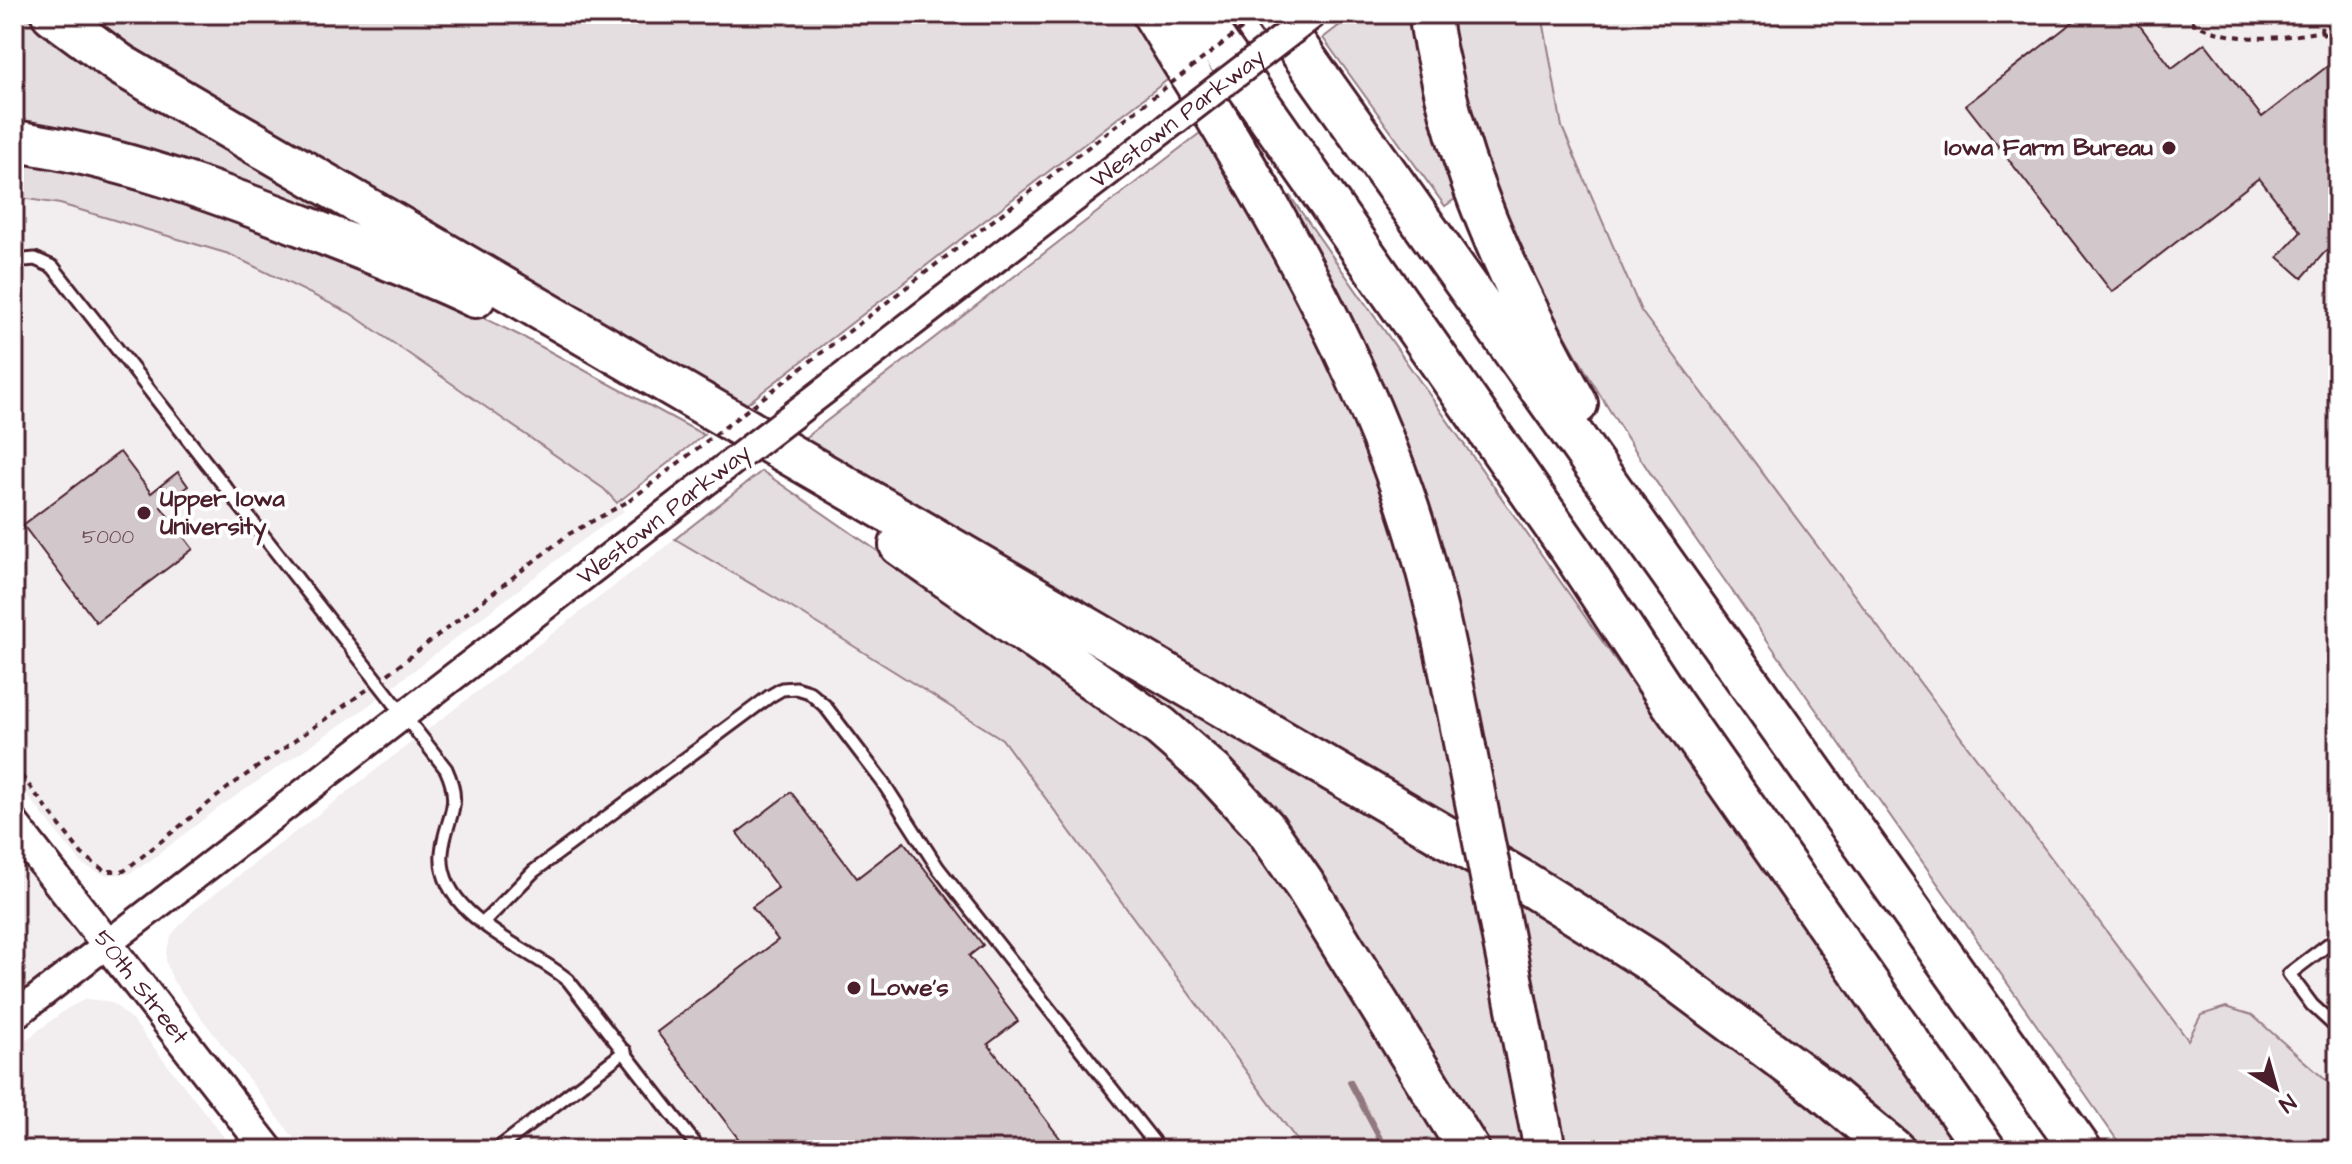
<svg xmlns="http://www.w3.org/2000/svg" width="2352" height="1164" font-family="'Architects Daughter',sans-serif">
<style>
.built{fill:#f2eeef}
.green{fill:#e5dee0;stroke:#987e86;stroke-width:2}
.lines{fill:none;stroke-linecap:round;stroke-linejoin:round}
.stream{stroke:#91787e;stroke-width:6}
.building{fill:#d2c7cb;stroke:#4a1f2b;stroke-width:2}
.service-casing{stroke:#4a1f2b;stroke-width:17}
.tertiary-casing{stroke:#4a1f2b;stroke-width:32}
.secondary-casing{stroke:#4a1f2b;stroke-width:36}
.motorway-casing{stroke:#4a1f2b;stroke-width:46}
.path{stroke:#4a1f2b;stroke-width:4;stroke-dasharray:6 6;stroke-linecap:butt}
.service{stroke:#fff;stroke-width:11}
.tertiary{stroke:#fff;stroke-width:26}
.secondary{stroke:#fff;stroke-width:30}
.motorway{stroke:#fff;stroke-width:40}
.tertiary-bridge-casing{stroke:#4a1f2b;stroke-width:32;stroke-linecap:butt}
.motorway-bridge-casing{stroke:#4a1f2b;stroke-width:46;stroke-linecap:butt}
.path-bridge{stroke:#4a1f2b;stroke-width:4;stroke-dasharray:6 6;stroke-linecap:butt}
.tertiary-bridge{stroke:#fff;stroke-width:26}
.motorway-bridge{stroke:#fff;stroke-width:40}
.poi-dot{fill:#4a1f2b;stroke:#fff;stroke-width:3}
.labels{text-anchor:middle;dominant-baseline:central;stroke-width:8;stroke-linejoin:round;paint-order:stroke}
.number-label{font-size:20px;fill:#6c4953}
.street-label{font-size:24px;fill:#4a1f2b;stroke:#fff}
.poi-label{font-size:24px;font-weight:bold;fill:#4a1f2b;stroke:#fff;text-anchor:start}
</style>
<rect width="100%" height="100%" fill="#fff"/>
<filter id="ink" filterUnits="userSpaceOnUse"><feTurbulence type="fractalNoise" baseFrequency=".0125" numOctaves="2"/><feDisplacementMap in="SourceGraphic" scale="16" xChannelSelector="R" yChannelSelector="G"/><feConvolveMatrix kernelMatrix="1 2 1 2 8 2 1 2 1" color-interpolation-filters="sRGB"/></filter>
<g filter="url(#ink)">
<path class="built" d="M1542,14H2338V1150H2272L1641,311L1562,127Z
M14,197L60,204L229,254L350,313L604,489L624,511L576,545L364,709L217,809L147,863L128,874L105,875L83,865L14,779Z
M675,539L804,615L1002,739L1304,1150H303L173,981L166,962V952L172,934L194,910Z
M14,825L107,944L14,1016Z
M86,999L106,1001L114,1004L134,1022L234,1150H14V1049L68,1008Z"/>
<path class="green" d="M14,14H22L78,57L366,230L14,124Z
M84,14H1139L1175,74L744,406L172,72Z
M1354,14H1413L1436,136L1455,199L1445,206L1323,38Z
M1451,14H1542L1562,127L1641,311L2188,1040L2201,1015L2226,1007L2252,1015L2338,1091V1150H2124C2016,994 1907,839 1798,684C1655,479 1486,270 1451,14Z
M1209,126L1389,478L1467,824L802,440Z
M14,154L97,170L390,273L525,338L704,435L617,503L604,489L350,313L229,254L60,204L14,197Z
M1290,196L1959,1150H1920L1800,1046L1679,958L1497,846L1479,754L1276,205Z
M762,471L1181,761L1271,857L1456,1150H1304L1002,739L804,615L675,539Z
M1132,677L1477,878L1530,1150H1488L1373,963L1127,685Z
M1507,894L1679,1006L1759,1066L1861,1150H1559Z"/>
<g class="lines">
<path class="stream" d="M1350,1082L1386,1150"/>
</g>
<path class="building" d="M2083,14H2131L2172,68L2205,43L2262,117L2338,58V242L2324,253L2302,278L2278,257L2301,232L2259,178L2112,292L1966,105Z
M120,452L151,493L178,472L188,486L161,507L193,549L96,622L23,525Z
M791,792L857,878L904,842L983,945L969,956L1018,1021L988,1044L1069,1150H747L657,1032L778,940L752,907L778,888L737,833Z"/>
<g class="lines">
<defs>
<path id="service" d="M14,261L35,259L53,267L446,769C464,808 445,817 442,853C437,916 529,947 568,980L700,1150
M483,923L534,871L770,696L782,689L796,688L809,692L825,706L882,781L938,868L1153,1141L1154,1150
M2338,937L2289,974L2312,1005L2338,1029
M496,1150L625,1051"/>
<path id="tertiary" d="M14,1016L658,519"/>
<g id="secondary">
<path id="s1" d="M14,825L268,1150"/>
</g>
<path id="motorway" d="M52,14L121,65L1524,882L1650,961L1820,1088L1894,1150
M1153,14C1248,168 1343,321 1403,493C1432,575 1448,661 1465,747
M1197,14L1571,550L1671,702L1985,1150
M1274,14L2081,1150
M1430,14C1431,34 1437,55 1441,74C1466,191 1519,300 1577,404
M14,141C118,156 214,191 311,229C366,251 421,271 475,297
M900,545L1161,727L1216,775L1266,829L1306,887L1469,1150
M1510,973L1545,1150"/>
</defs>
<use href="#service" class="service-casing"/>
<use href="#tertiary" class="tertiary-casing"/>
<use href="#secondary" class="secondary-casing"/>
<use href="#motorway" class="motorway-casing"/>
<path class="path" d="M2181,14C2219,45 2276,40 2321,31L2323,14
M2321,31L2338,53
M388,674L569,534L629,501
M14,766L82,854L105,871H124L229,787L368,689"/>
<use href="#service" class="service"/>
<use href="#tertiary" class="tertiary"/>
<use href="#secondary" class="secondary"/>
<use href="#motorway" class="motorway"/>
<defs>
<g id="tertiary-bridge">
<path id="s2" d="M658,519L1314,14"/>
</g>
<path id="motorway-bridge" d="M1465,747L1510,973"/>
</defs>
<use href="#tertiary-bridge" class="tertiary-bridge-casing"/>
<use href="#motorway-bridge" class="motorway-bridge-casing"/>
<path class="path-bridge" d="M629,501L1261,14"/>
<use href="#tertiary-bridge" class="tertiary-bridge"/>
<use href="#motorway-bridge" class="motorway-bridge"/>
</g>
</g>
<g class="poi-dot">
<circle cx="2169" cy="148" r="8"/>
<circle cx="144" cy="513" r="8"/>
<circle cx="854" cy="988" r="8"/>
</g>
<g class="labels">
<g class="number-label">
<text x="108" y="537">5000</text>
</g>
<g class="street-label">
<text stroke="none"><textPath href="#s2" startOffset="656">Westown Parkway</textPath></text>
<text transform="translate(664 515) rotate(-38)">Westown Parkway</text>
<text stroke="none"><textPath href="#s1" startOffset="206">50th Street</textPath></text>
</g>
<g class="poi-label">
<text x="2153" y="148" text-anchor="end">Iowa Farm Bureau</text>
<text x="160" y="499">Upper Iowa<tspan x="160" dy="28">University</tspan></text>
<text x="870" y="988">Lowe's</text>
</g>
</g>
<rect width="2352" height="1164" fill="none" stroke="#fff" stroke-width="48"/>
<rect x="24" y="24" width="2304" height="1116" fill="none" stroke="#4a1f2b" stroke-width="3" filter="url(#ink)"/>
<g transform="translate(2276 1088) rotate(143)" stroke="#ffffff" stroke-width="6" paint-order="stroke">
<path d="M0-6L14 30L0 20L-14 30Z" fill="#4a1f2b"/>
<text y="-12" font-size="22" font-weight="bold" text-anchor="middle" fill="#4a1f2b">N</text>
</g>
</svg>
